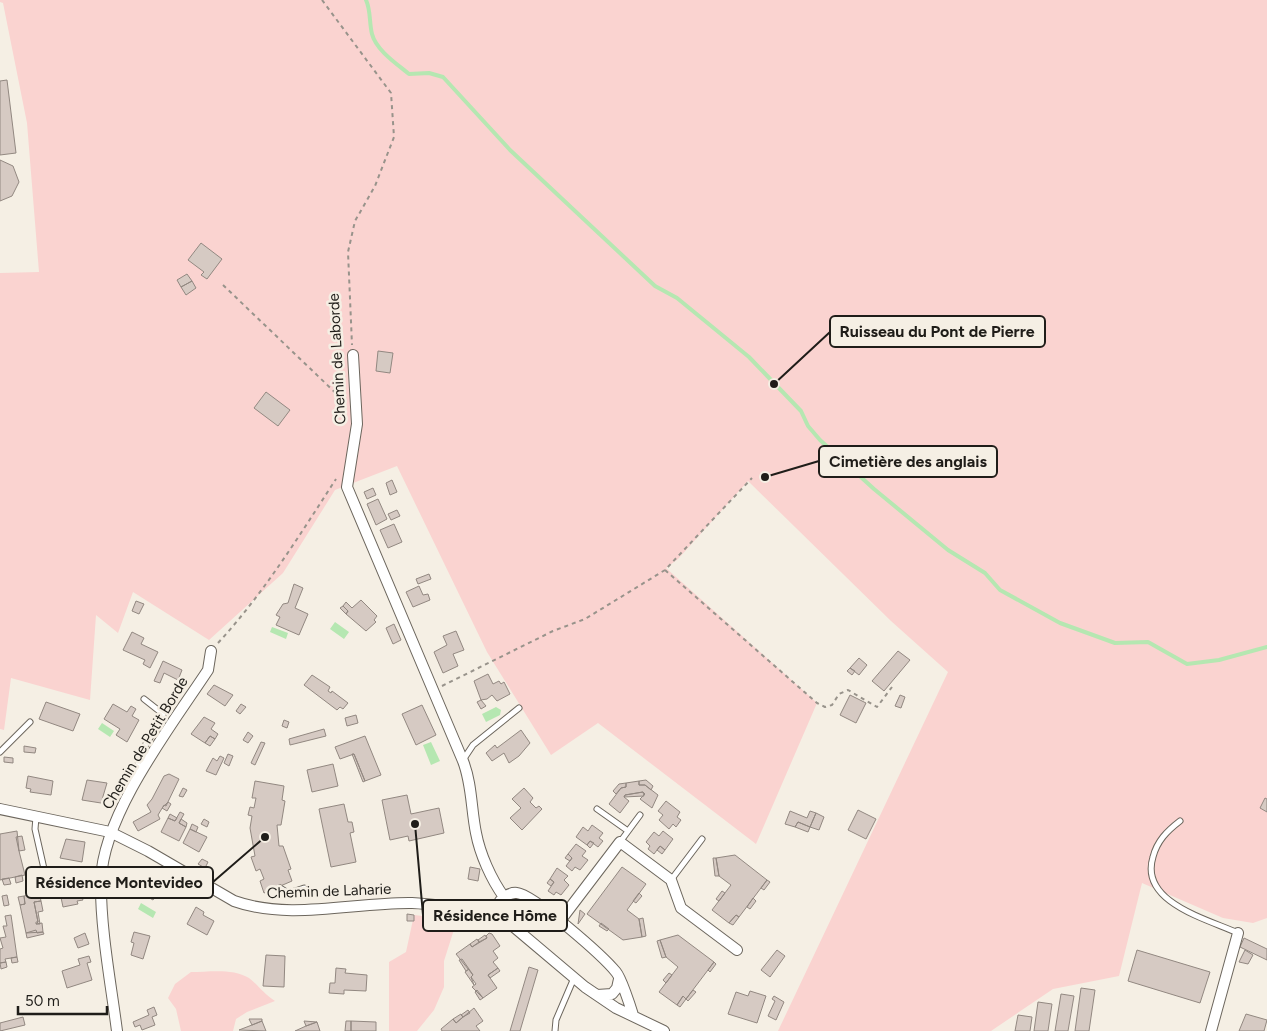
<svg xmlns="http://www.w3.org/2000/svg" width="1267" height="1031" font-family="Figtree,sans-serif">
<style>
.green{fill:#fad3d0}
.water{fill:#b5e7b1}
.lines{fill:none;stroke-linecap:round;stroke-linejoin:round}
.stream{stroke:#b5e7b1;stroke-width:4}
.building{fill:#d6cac3;stroke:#928881}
.lane-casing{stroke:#6c665d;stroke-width:7}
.street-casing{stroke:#6c665d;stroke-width:12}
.path{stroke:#98938b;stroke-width:2;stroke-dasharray:4 4;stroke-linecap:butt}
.lane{stroke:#fff;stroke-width:5}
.street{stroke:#fff;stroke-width:10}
.labels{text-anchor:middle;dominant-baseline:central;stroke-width:5;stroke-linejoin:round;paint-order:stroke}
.street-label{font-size:15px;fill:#1f1d19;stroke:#f5efe4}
.leader{fill:none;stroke:#1f1d19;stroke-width:2}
.callout-dot{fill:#1f1d19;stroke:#f5efe4;stroke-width:2}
.callout{fill:#f5efe4;stroke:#1f1d19;stroke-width:2}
.callout-label{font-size:16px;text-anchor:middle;font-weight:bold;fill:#1f1d19}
</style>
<rect width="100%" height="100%" fill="#f5efe4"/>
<path class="green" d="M0,0H1267V918L1253,923L1223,918L1142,883L1119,976L1053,989L991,1031H778L948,672L891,621L748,481L678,559L666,568L817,703L756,844L598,723L551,755L487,652L397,466L335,490L283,573L209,640L133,592L118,633L96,615L90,700L11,678L4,730L0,729V273L39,272L27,123L3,3L0,2Z
M414,915L457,920L444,961V987L434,1010L417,1031H389V962L406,952Z
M191,972C209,972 233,968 249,978C258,985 264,994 275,1001L247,1012L236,1019L233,1031H181L176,1009L168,998L175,984Z"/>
<path class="water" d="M335,622L349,632L344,639L330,629Z
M272,627L288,633L286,639L270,632Z
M496,707L501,710L500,715L486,722L482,714Z
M102,723L114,731L110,737L98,729Z
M431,742L440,761L431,765L423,745Z
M141,903L156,912L153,918L138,909Z"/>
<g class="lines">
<path class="stream" d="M366,0C371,11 369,22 372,34C376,50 397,64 409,74L429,73L443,77L510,150L655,286L677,298L749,357L801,411L808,426L820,440L874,489L948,550L985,573L1000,590L1060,623L1115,643L1148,642L1187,664L1219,660L1267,647"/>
</g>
<path class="building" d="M7,80L16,153L0,155V81Z
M0,160L13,166L19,182L12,196L0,201Z
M201,243L222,259L207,279L201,275L204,272L188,260Z
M187,274L192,281L181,287L177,280Z
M192,281L196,288L186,295L181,287Z
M378,351L393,353L390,373L376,371Z
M266,392L290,410L278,426L254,408Z
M392,480L397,492L390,495L386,483Z
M373,488L376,495L367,499L364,492Z
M378,499L387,519L376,525L367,504Z
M397,510L400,516L391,520L388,514Z
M394,524L402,542L388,548L380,530Z
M429,574L431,579L418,584L416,579Z
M294,584L303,588L295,608L308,614L299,635L276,625L280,617L276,615L283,604L288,603Z
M419,586L423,595L428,594L430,600L413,607L406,592Z
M361,600L377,616L374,620L376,622L366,631L346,614L348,611L343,606L346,602L352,608Z
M136,601L144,604L139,614L132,611Z
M343,606L348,611L346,614L340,608Z
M394,624L401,640L393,644L386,628Z
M456,631L464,650L453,654L458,666L443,673L434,652L447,645L443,636Z
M132,632L144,638L141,644L158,652L150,668L143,664L145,660L123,650Z
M898,651L910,660L884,691L872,681Z
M859,658L867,665L859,675L850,668Z
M163,661L182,670L178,680L164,673L160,683L154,681Z
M850,668L855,671L852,675L847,671Z
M488,674L493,684L499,681L501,684L504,682L510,694L497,701L492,695L487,699L481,700L474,681Z
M312,675L330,687L328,691L331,693L332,691L348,703L343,709L340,707L337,710L304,685Z
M214,685L233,695L225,706L207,694Z
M850,695L866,703L856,723L840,715Z
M900,695L905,697L901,708L895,706Z
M481,700L486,706L481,709L477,702Z
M46,702L80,714L73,731L39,719Z
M113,704L127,712L131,706L136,709L132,716L139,720L127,742L116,735L120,729L104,719Z
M241,704L246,707L240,714L236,711Z
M422,705L436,735L416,745L402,714Z
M356,715L358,723L347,726L345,718Z
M204,717L215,723L211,729L218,734L215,739L210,736L205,743L191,734Z
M284,720L289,722L287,728L282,726Z
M324,729L326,736L290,745L289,739Z
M521,730L530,743L519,756L509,763L504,753L492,761L486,753L495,745L497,748Z
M248,732L253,736L248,743L243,740Z
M210,736L215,739L210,746L205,743Z
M365,736L381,775L365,781L354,754L340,759L335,747Z
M261,742L265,743L255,765L251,763Z
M24,746L36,748L35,753L24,752Z
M228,754L233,756L229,766L224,763Z
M352,754H354L365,781L363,782Z
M220,756L224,758L216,775L206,771L213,758L217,761Z
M4,757L13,758V763L4,762Z
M333,764L338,786L312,792L307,770Z
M169,774L179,779L166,806L164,805L158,815L160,819L138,831L133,822L151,812L147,805L152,799L164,776Z
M28,776L53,781L51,795L30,792L31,789L26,788Z
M87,780L107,783L101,803L82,800Z
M646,780L653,786L651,790L645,785H639V781Z
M255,781L284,786L282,800L285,801L281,825H277L279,846H283L291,869L288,870L292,881L264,893L260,881L264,879L260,869L256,871L251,857L255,856L250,828L252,816L248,815L250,807L254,808L256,798H252Z
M639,781V785H645L658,795L652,808L640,799L645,794L643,792L625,795L624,797L629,801L620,813L609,804L621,788L626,787V783Z
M626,783V787L621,788L616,794L613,791L619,784Z
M183,788L187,790L183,797L179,796Z
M524,788L533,798L530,802L536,808L539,806L542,809L522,830L510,818L521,808L512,799Z
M643,792L644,796L624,797L625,795Z
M407,795L411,814L439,808L444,833L409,841L408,836L390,840L382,800Z
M1265,798L1267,799V812L1260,808Z
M666,801L680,812L677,817L681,820L676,827L673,824L669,829L659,820L663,815L658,811Z
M168,802L171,804L167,811L162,808Z
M344,804L348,822H352L354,832L350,833L356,862L331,867L319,809Z
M858,810L876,819L866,839L848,830Z
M790,811L807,818L810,811L816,813L810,827L798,822L795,827L785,824Z
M180,812L184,814L179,823L186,827L179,841L161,832L168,818L175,821Z
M816,813L824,817L819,830L810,827Z
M170,814L177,818L175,821L168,818Z
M181,819L187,823L186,827L179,823Z
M204,819L209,822L207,827L201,824Z
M798,822L810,827L808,832L795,827Z
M192,824L198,827L196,832L190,829Z
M592,825L603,833L599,838L603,841L598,847L590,841L587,845L576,837L583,827L588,831Z
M190,829L207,837L199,852L183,843Z
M17,831L19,851L25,875L0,880V834Z
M663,831L673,839L665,850L660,846L654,854L648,849L650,846L646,842L654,832L659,836Z
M22,836L25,850L19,851L16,837Z
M66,839L85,842L82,862L60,858Z
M590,841L594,843L590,848L587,845Z
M576,844L586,851L582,856L588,860L580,870L575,867L572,871L566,866L572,858L568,854Z
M660,846L665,850L662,854L657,850Z
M568,854L572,858L570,861L565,858Z
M735,855L767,880L739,917L736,915L729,923L712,910L731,885L719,876L716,858Z
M713,858H716L719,876H715Z
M202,859L208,862L205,868L198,864Z
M470,867L480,869L478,881L468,879Z
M622,867L646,884L627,910L639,919L642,937L623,940L587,914Z
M557,868L568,876L564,880L569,885L561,895L556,892L554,895L548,891L554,882L550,879Z
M140,873L162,887L153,900L132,888Z
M22,875L23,881L16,883L15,877Z
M9,878L11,884L4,885L2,879Z
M550,879L554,882L551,886L547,883Z
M767,880L770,882L764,890L761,888Z
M77,884L83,900L77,901L78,904L63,907L59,888Z
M722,891L725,893L719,901L716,899Z
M39,893L41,901L34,902L38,922H36V924L42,923L43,932L26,933L20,905L25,904L24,896Z
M639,893L642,896L636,903L633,901Z
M7,895L9,905L4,906L2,896Z
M24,896L25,904L20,905L18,897Z
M753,898L756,901L750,909L747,907Z
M41,901L43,911L38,912L40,924H36L38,922L34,902Z
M196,907L204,912L203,915L214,921L207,935L187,924Z
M580,910L585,914L578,924Z
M407,914L414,915V921H407Z
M11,915L17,957L5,959L6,962L0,963V949L3,948L0,938L6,937L3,926H7L5,916Z
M736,915L739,917L733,925L729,923Z
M643,918L646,936L642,937L639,919Z
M601,923L609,929L607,931L599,926Z
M36,930L37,933L43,932L44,934L27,938L26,933Z
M134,932L150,936L143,959L131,955L134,943L131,942Z
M85,933L89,944L78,948L74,938Z
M489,933L492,934L500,946L493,951L498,958L493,962L498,968L488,975L497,988L483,998L472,987L476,984L471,977L473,975L456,954L470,944L472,947L487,938L486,936Z
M485,935L487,938L479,942L478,940Z
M678,935L714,962L686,999L683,996L677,1005L659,992L678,967L666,957L660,940Z
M1244,938L1267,949V960L1240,947Z
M477,939L479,942L472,947L470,944Z
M660,940L666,957L662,958L657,941Z
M777,950L785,956L770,977L761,970Z
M1137,950L1210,972L1200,1003L1128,981Z
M1245,950L1253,955L1248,964L1239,962Z
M266,955L285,956L284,987L263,986Z
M89,956L91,962L87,963L92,980L67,988L62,971L80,965L78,959Z
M17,957L18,962L12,963L11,958Z
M462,959L469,969L466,971L459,960Z
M6,962L7,967L1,969L0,963Z
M714,962L716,964L710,972L708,970Z
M529,967L538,970L520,1031H510Z
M336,968L346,969L345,973L367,975L366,991L344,990V994L329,993L330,983H335Z
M498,968L500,971L490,978L488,975Z
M469,969L473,975L471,977L474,985L465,972Z
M669,973L672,975L666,983L663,980Z
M1081,988L1095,990L1089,1031H1075Z
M477,990L483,998L480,1000L475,992Z
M693,990L696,992L688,1001L686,999Z
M750,991L766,996L757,1023L728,1014L736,992L748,996Z
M1061,994L1074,996L1068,1031H1055Z
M683,996L686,999L680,1007L677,1005Z
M774,996L784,1002L776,1020L768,1016L775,1001L772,999Z
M1038,1002L1052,1004L1048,1031H1034Z
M154,1007L157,1015L152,1017L155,1025L142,1030L140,1025L135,1027L133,1022L149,1015L147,1010Z
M474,1008L483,1021L476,1026L480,1031H442L441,1029L453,1019L456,1023Z
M468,1010L470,1013L463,1017L461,1015Z
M461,1014L463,1017L456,1023L453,1019Z
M1246,1014L1267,1020L1264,1031H1239Z
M1018,1015L1032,1017L1030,1031H1015Z
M23,1017L25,1025L0,1031V1023Z
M249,1019H262V1021L252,1025Z
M262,1021L266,1031L239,1030L252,1025Z
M304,1021L317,1022L306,1026Z
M346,1021H351V1031H345Z
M351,1021L376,1022V1031H351Z
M317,1022L320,1031H295L306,1026Z"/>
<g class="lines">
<defs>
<path id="lane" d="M0,752L30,722
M463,760L473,745L519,708
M139,773C133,756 154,733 163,719V714L144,699
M597,809L628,831
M36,817L35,829L47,882
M1180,821C1167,831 1157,841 1153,857C1139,902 1207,919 1238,933
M620,842L640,815
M671,880L702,839
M280,888C288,895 295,891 304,888
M555,1031L556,1020L574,978"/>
<path id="street" d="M353,355L357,424L347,487L463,761C472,784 471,808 476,833C480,854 491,879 504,897
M0,809L110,832L148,851L234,901C290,921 354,902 412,903C441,904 471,912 499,910
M560,921L620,842L671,880L681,908L737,950
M597,995L612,994L617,988L619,979
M633,1015C630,1005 621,978 616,972C603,956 534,895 517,893C510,892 505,896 500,901L499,910L502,917L585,987L616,1008L664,1031
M117,1031C111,984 100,927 101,880C103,814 171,726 208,670L211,651
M1211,1031L1238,933"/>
</defs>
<use href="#lane" class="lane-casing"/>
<use href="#street" class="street-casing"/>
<path class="path" d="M322,0L391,93L394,137L375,186L355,221L348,252L352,345
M223,285L344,401
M665,570L817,703L825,707L832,705L839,694L848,690L877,707L892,687
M218,643C264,593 299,536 336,479
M442,686L553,631L585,619L665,570L752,478"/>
<use href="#lane" class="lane"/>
<use href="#street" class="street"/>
</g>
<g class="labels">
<g class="street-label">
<text transform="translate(337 359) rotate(-93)">Chemin de Laborde</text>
<text transform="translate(145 743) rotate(-59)">Chemin de Petit Borde</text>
<text transform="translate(329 891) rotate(-2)">Chemin de Laharie</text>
</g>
</g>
<path class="leader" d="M774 384L830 332M765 477L819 461M265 837L213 882M415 824L423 915"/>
<g class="callout-dot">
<circle cx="774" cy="384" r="5"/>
<circle cx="765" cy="477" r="5"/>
<circle cx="265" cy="837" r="5"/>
<circle cx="415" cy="824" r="5"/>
</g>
<g class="callout">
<rect x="830" y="316" width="215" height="31" rx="5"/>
<rect x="819" y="446" width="178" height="31" rx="5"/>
<rect x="26" y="867" width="187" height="31" rx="5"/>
<rect x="423" y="900" width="144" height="31" rx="5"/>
</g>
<g class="callout-label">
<text x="937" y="337">Ruisseau du Pont de Pierre</text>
<text x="908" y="467">Cimetière des anglais</text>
<text x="119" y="888">Résidence Montevideo</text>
<text x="495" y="921">Résidence Hôme</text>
</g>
<path d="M18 1006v8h89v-8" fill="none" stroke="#1f1d19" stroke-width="2.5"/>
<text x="25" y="1006" font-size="15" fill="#1f1d19" stroke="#f5efe4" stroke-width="4" paint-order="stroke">50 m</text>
</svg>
